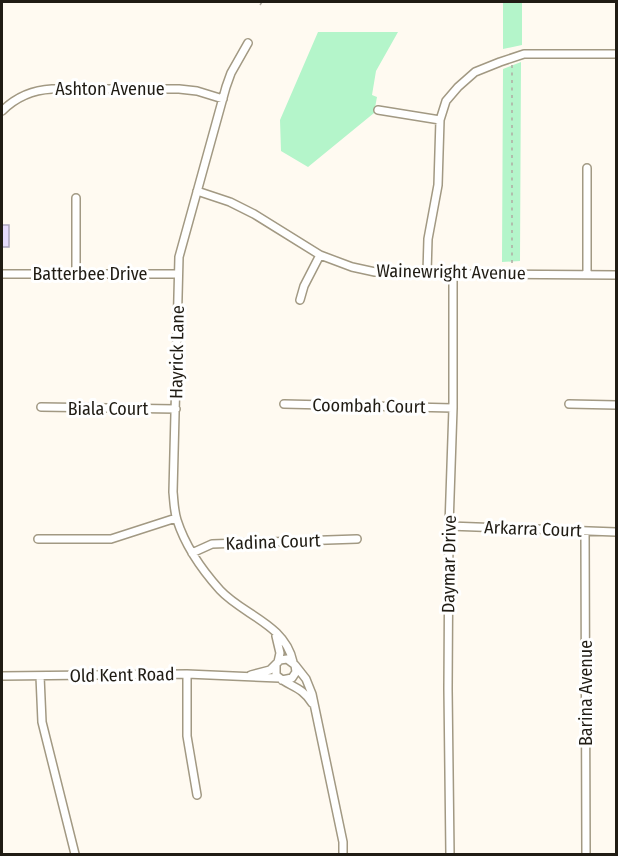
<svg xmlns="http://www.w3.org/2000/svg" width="618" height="856" font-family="'Fira Sans Condensed',sans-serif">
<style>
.green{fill:#b4f5ca}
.building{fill:#e6dcfc;stroke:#ada6bd;stroke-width:1.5}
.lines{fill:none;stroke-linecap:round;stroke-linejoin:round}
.street-casing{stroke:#a29983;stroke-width:10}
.path{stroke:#b0aba3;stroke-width:1.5;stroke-dasharray:3 4.5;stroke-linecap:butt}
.street{stroke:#fff;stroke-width:7}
.labels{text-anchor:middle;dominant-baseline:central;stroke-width:6;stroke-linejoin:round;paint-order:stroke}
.street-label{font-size:18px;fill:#201c14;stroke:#fff}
</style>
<rect width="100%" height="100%" fill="#fffaf1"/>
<path class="green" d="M503,2H522V45L503,49Z
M318,32H398L376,71L372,95L377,97L374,113L308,167L281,151L280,120Z
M521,62L520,261L502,262L503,69Z"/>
<path class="building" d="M2,225H9V247H2Z"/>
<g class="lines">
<defs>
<path id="street" d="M248,43L231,73L226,87L179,257L173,492C174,501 174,511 177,520C185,545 202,570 220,590C243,615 285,624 293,662
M378,110L440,120
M2,111C16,97 32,90 52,89H179L197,91L223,99
M197,191L230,202L254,214L320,255L352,267L375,272L453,274L616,275
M427,273L428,239L438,185L440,120L446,101L458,87L475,72L500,62L524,54H616
M2,274H178
M76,274V198
M587,275V168
M300,300L304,286L320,255
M284,404L453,408
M569,404L616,405
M41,407L176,409
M449,526L616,532
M585,531L586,854
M38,539H111L176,518
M192,553L212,544L357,539
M276,636L280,653L278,662
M295,665L306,679L312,694L343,842V854
M187,674V736L197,795
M251,675L270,670L276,664
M2,676L187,674L279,678
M40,676L42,722L75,854
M282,680L292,678L296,672L295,665L287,659L280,660L276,664V675C289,687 302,686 312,703
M450,854L448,689L449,526L453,408V274"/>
</defs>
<use href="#street" class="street-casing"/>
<path class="path" d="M260,5L262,2
M512,65V267"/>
<use href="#street" class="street"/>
</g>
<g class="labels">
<g class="street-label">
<text x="110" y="89">Ashton Avenue</text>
<text transform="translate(451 272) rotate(1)">Wainewright Avenue</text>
<text x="90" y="274">Batterbee Drive</text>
<text transform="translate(177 352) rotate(-89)">Hayrick Lane</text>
<text transform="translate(369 406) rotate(1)">Coombah Court</text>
<text x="108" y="409">Biala Court</text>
<text transform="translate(533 529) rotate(2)">Arkarra Court</text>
<text transform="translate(273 542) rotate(-2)">Kadina Court</text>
<text transform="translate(449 564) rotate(-89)">Daymar Drive</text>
<text transform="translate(122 675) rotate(-1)">Old Kent Road</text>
<text transform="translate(586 693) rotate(-90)">Barina Avenue</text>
</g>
</g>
<rect width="618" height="856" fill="none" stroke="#201c14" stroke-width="6"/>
</svg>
